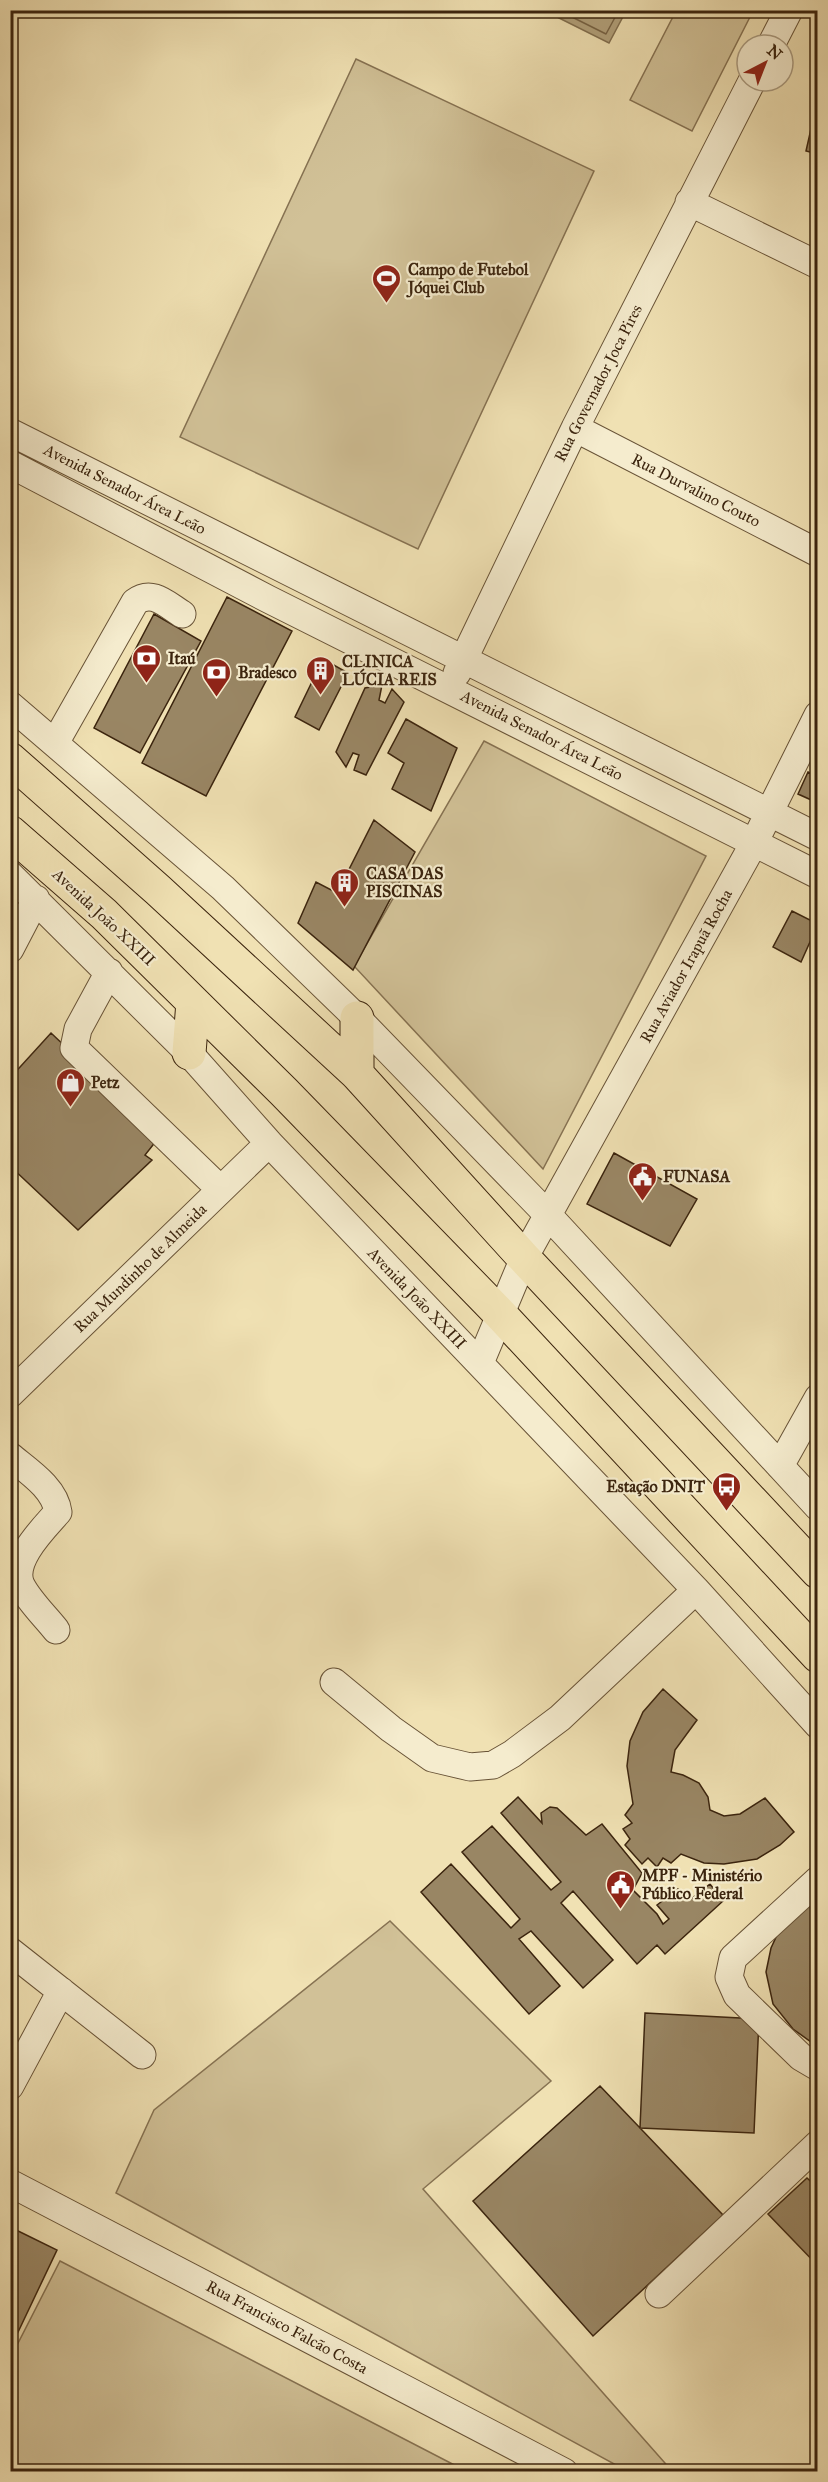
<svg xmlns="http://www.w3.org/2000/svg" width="828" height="2482" font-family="'IM FELL Great Primer',serif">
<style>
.green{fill:#d1c197;stroke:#867252;stroke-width:1.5}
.water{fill:#b2a17b;stroke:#826f4f;stroke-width:1.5}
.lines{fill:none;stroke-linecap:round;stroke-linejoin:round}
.shore{stroke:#766244;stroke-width:1.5}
.building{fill:#998664;stroke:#3b240e;stroke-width:1.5}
.minor-casing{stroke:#685337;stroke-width:29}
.major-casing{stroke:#3b240e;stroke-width:35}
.minor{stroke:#f5ecce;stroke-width:27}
.major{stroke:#f0e1b3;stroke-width:33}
.labels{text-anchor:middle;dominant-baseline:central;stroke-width:4.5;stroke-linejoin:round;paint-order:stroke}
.poi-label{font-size:16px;font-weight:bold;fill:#3b240e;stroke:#f5ecce;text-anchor:start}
.street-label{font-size:16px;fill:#3b240e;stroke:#f5ecce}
</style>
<rect width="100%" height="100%" fill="#f0e1b3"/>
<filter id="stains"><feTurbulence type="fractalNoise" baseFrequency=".00333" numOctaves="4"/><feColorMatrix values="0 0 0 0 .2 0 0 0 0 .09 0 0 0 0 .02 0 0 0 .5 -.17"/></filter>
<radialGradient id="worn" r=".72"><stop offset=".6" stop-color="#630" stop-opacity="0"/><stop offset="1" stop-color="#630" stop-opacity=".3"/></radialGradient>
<path class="green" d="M676,11H753L692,131L630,100Z
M356,59L594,171L418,549L180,437Z
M484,741L706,856L543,1169L354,966Z
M390,1921L551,2081L423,2189L672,2471H627L116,2193L154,2110Z
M60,2261L466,2471H11V2357Z"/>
<path class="water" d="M545,11H626L609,43Z"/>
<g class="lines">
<path class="shore" d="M558,10L606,34L619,10"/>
</g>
<path class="building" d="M818,98V154L806,151Z
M227,597L292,631L206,796L142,763Z
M154,614L201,641L140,753L94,728Z
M323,659L348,673L319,730L295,717Z
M382,685L379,700L385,703L392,689L404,702L366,775L354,770L359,755L353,753L346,767L336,752L365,688Z
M406,719L457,748L431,811L392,789L404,763L388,753Z
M808,772L818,778V803L798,794Z
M374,820L415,852L353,970L298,923L316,882L337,893Z
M792,911L818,924L801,962L773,947Z
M51,1033L160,1136L145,1155L152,1160L78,1230L10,1166V1078Z
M614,1153L697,1199L670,1246L587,1204Z
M663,1689L697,1720L675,1750L671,1772L683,1775L699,1783L708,1797L710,1810L724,1816L740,1814L765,1798L794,1832L780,1845L757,1859L724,1864L704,1863L681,1854L671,1863L663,1858L657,1867L648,1858L642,1864L625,1845L630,1839L623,1829L632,1823L625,1815L633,1804L627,1766L630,1741L643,1712Z
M518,1797L542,1823L541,1813L550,1807L557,1808L586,1835L602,1824L642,1873L633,1890L657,1914L663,1924L669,1919L657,1905L678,1889L691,1899L710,1884L723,1901L665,1954L657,1945L637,1964L573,1891L561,1903L613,1960L583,1988L531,1931L519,1939L560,1986L529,2014L421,1892L451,1864L511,1928L520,1919L462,1852L492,1826L551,1890L561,1882L501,1813Z
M818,1893V2047L793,2029L773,2004L766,1972L771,1948L785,1918Z
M645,2013L759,2019L754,2133L640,2128Z
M600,2086L723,2215L593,2336L473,2201Z
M807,2178L818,2188V2266L768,2214Z
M10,2227L57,2250L10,2349Z"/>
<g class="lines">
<defs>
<path id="minor" d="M771,45L789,10
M689,202L818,265
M575,428L818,553
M10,432L818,837
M10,464L268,599L818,875
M457,673L575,428L752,81
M10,705L223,888L357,1018L548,1215L818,1507
M55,743L135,602C152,589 166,604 182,614
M10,875L189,1053L269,1143L696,1590L818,1725
M10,949L36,899
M109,972L78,1029L74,1048L220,1189
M480,1363L524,1258L754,843L818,715
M10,1394L269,1143
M10,1456C28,1471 55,1488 58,1512C44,1528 10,1561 21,1585C29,1601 45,1616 56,1630
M780,1466L818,1398
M334,1682L391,1729L432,1758L470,1767L493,1765L512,1754L560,1718L696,1590
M818,1880L733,1958L729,1977L737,1995L801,2057L818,2067
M10,1951L142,2055
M10,2086L61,1991
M10,2183L564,2472
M659,2294L818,2144"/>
<path id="major" d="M10,759L158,890L357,1074L524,1258L818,1572
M10,832L104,914L284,1092L500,1314L818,1656
M189,1053L193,1002
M357,1074V1018"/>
</defs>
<use href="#minor" class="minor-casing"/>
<use href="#major" class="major-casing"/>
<use href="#minor" class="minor"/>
<use href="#major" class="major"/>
</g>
<defs>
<symbol id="stadium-pin" viewBox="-11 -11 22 30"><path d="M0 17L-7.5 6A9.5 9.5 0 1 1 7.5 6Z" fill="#8f2418" stroke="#f5ecce"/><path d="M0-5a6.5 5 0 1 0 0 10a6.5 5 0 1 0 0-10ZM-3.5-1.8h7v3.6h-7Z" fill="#fff"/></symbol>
<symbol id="bank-pin" viewBox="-11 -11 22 30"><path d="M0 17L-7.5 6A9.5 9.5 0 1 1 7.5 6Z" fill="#8f2418" stroke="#f5ecce"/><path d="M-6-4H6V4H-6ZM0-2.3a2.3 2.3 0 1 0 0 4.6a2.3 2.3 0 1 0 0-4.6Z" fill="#fff"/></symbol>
<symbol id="building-pin" viewBox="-11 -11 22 30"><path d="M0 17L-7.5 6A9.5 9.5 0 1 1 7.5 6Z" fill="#8f2418" stroke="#f5ecce"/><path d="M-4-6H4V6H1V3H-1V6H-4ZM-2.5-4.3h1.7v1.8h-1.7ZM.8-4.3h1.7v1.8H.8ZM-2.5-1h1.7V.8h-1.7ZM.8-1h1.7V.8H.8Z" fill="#fff"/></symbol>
<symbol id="shop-pin" viewBox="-11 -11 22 30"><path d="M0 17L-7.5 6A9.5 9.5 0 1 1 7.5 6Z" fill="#8f2418" stroke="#f5ecce"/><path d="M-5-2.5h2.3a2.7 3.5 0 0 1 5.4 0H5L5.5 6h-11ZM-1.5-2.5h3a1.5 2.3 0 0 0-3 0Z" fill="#fff"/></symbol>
<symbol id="civic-pin" viewBox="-11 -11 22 30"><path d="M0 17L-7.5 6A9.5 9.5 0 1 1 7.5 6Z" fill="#8f2418" stroke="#f5ecce"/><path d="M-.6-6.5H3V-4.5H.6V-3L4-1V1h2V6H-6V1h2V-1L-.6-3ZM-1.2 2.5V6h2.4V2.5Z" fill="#fff"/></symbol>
<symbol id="bus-pin" viewBox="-11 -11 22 30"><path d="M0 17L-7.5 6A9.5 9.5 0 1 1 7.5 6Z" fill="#8f2418" stroke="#f5ecce"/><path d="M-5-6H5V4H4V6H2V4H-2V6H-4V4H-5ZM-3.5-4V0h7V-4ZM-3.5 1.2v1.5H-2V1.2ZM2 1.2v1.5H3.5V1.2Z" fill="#fff"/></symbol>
</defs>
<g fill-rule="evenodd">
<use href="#stadium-pin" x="370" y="262" width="33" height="45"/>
<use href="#bank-pin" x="130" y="642" width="33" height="45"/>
<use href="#building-pin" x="304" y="654" width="33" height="45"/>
<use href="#bank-pin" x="200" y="656" width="33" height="45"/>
<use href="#building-pin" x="328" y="866" width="33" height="45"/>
<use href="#shop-pin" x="54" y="1066" width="33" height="45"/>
<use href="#civic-pin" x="626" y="1160" width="33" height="45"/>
<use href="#bus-pin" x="710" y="1470" width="33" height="45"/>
<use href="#civic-pin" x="604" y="1868" width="33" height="45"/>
</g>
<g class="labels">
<g class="poi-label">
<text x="408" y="269">Campo de Futebol<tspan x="408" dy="18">Jóquei Club</tspan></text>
<text x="168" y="658">Itaú</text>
<text x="342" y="661">CLINICA<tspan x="342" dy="18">LÚCIA REIS</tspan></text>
<text x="238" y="672">Bradesco</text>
<text x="366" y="873">CASA DAS<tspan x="366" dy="18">PISCINAS</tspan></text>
<text x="91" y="1082">Petz</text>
<text x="663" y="1176">FUNASA</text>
<text x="705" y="1486" text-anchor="end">Estação DNIT</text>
<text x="642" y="1875">MPF - Ministério<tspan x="642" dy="18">Público Federal</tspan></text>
</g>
<g class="street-label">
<text transform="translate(598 383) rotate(-63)">Rua Governador Joca Pires</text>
<text transform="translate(125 489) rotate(27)">Avenida Senador Área Leão</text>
<text transform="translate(696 490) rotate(27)">Rua Durvalino Couto</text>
<text transform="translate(542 735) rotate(27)">Avenida Senador Área Leão</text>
<text transform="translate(104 917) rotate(43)">Avenida João XXIII</text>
<text transform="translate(686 966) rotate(-61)">Rua Aviador Irapuã Rocha</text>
<text transform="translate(140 1268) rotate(-44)">Rua Mundinho de Almeida</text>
<text transform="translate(417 1298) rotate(46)">Avenida João XXIII</text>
<text transform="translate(287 2327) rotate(28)">Rua Francisco Falcão Costa</text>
</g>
</g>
<rect width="828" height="2482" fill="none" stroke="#f0e1b3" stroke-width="36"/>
<rect x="12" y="12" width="804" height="2458" fill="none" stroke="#3b240e" stroke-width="3"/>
<rect x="18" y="18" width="792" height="2446" fill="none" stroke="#3b240e" stroke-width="1.5"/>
<g transform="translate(765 63) rotate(42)"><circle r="28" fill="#f5ecce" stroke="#ab9c81" stroke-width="1.5"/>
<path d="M0-4.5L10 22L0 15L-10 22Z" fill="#8f2418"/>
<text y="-9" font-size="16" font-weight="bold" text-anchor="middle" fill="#3b240e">N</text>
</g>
<rect width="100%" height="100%" filter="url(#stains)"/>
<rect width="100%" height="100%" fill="url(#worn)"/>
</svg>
